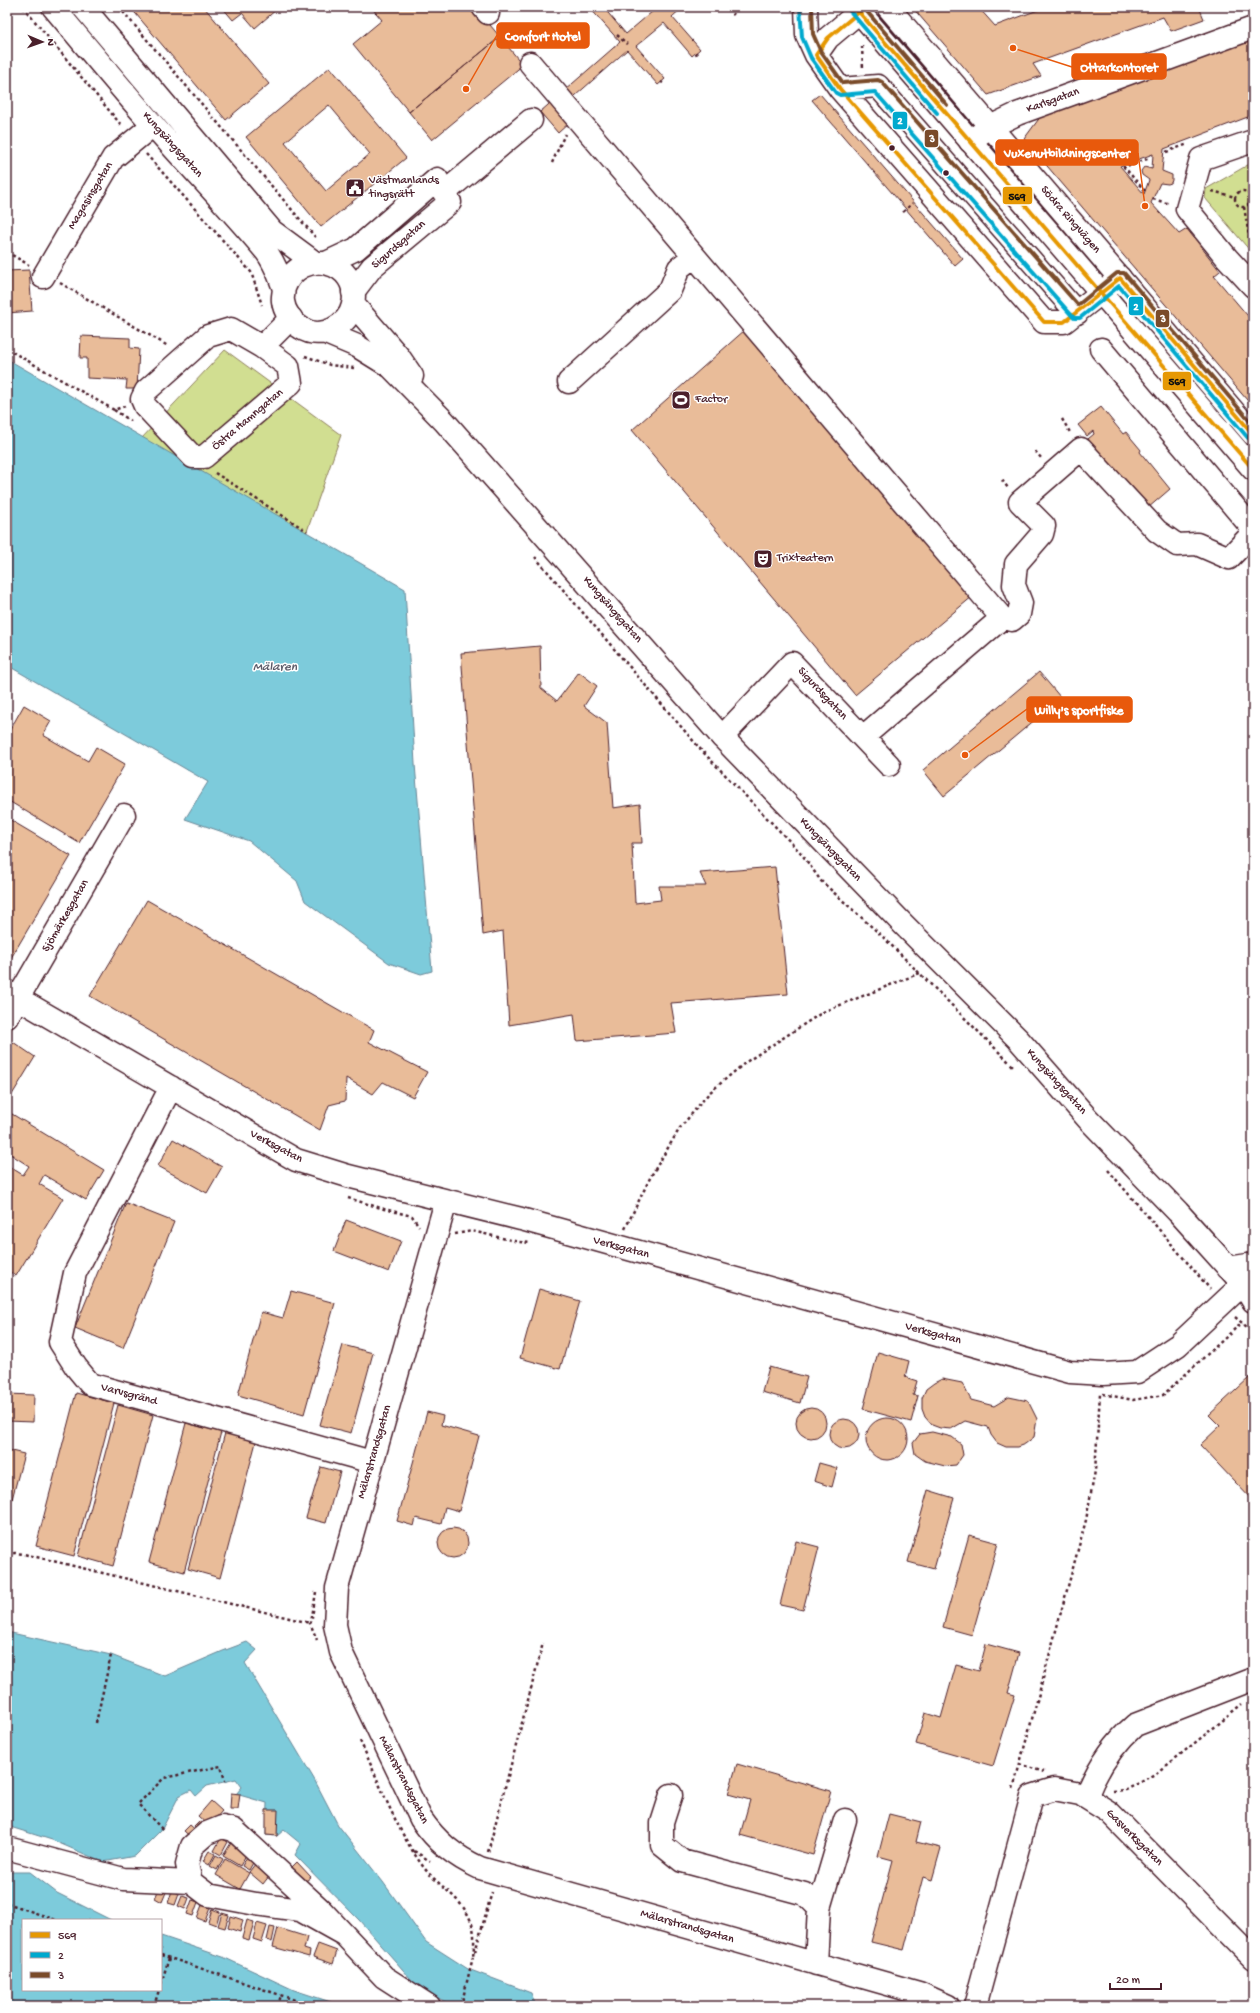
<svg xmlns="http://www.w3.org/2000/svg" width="1260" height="2013" font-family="'Gochi Hand',sans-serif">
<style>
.green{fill:#d1de91;stroke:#8e7e5e}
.water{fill:#7dcbdb;stroke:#698695}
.building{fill:#e9bc99;stroke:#4a1f2b;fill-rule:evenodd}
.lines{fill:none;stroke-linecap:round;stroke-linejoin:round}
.minor-casing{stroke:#4a1f2b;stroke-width:25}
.major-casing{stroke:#4a1f2b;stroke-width:25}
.path{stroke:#4a1f2b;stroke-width:2.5;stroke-dasharray:3 3;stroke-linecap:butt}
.minor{stroke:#fff;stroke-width:22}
.major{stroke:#fff;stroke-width:22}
.bus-1-casing{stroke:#fff;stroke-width:7}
.bus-2-casing{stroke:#fff;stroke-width:7}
.bus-3-casing{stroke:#fff;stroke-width:7}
.bus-1{stroke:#e69804;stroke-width:4}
.bus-2{stroke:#00a9ce;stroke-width:4}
.bus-3{stroke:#7a4b2a;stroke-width:4}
.bus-dot{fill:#4a1f2b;stroke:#fff;stroke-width:1.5}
.labels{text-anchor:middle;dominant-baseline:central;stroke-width:3;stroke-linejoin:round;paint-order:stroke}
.street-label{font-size:12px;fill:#4a1f2b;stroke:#fff}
.poi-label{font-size:12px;fill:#4a1f2b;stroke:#fff;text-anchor:start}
.water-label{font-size:13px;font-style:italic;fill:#5c5b69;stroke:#fff}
.leader{fill:none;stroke:#e8590c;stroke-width:1.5}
.callout-dot{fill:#e8590c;stroke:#fff;stroke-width:1.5}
.callout{fill:#e8590c;stroke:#e8590c;stroke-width:1.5}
.callout-label{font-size:13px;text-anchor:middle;font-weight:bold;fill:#fff}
.line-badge{stroke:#fff;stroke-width:1.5}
.badge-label{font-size:11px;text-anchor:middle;font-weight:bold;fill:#fff}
.pale-badge-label{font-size:11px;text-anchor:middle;font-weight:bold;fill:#111}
</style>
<rect width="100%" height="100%" fill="#fff"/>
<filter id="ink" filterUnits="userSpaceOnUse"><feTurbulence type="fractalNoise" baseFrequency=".025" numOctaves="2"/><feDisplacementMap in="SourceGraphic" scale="8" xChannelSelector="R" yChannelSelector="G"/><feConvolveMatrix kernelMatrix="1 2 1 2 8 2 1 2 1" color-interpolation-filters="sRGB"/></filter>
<g filter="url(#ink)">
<path class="green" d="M1253,162V251L1252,253L1205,198L1206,189Z
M225,350L341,435L306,534L141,439Z"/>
<path class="water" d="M7,359L405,589L415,764L432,971L421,974L389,963L305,901L297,881L249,841L185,819L208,782L7,665Z
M7,1632L111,1655L165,1676L223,1651L247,1642L257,1650L245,1663L314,1779L338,1825L383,1882L426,1942L468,1969L531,1993L536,2006H453L418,1987L359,1920L295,1855L301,1844L284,1830L277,1836L266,1835L267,1803L236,1794L242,1787L236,1779L207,1786L196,1796L191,1790L179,1796L162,1829L135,1856L103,1862L52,1840L7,1826Z
M10,1872H30L57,1893L111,1920H23V1990H161V1936L223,1957L294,1990L343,2006H7V1873Z"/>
<path class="building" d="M130,7H204L269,84L226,120Z
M222,7H275L277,9L255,28L242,13L233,20Z
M371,7H475L500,37L409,112L353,44L382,20Z
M589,7H603L626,34L653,11L650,7H683L672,17L700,49L692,56L664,23L636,46L665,79L658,85L627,50L558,111L569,123L558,133L540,112L620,42Z
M912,7H978L995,26L1046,7H1199L1204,19L1171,31L1163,17L1033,64L1041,76L988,95Z
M500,37L523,65L432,140L409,112Z
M1253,40V115L1164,149L1162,171L1172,175V180L1171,183L1168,184L1160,183L1151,203L1179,234L1187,229L1220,271L1214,276L1253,322V407L1024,139L1041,116ZM1153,154L1152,169L1144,167L1141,171L1142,175L1149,180L1144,194L1120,166Z
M330,67L406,158L321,227L246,137ZM329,105L370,154L326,191L285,142Z
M820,94L963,259L955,266L812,100Z
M29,270L32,311L7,313V271Z
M746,329L973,596L855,695L632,430Z
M81,336L130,338V348L139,349L137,389H126L127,380L87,378V358H80Z
M1101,407L1123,434L1126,432L1141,450L1140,452L1170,489L1148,508L1083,443L1094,434L1093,431L1087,436L1078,425Z
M540,646L541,688L557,701L579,672L597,686L584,706L607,723L613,808L640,804L642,843H632L635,903L661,900L659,886H706L700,873L775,867L788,994L671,1003L676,1033L577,1041L574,1014L509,1025L503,931L483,935L461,653Z
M1039,672L1061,698L944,796L923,770Z
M24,705L51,721L43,735L88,761L96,747L125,764L79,843L7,800V735Z
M7,818L71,856L11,958L7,956Z
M147,900L374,1030L369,1042L427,1072L413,1097L383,1082L373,1094L346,1078L345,1101L329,1105L320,1130L90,996Z
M13,1042L35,1057L7,1103V1052Z
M7,1111L104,1170L86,1200L44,1175L39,1184L63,1198L16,1276L7,1270V1171L10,1167L23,1175L29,1166L7,1152Z
M173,1139L222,1167L207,1193L158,1166Z
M126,1203L174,1222L123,1348L75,1328Z
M346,1220L401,1241L389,1272L334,1251Z
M539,1289L580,1301L560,1369L520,1358Z
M291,1291L335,1303L304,1414L238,1395L261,1312L283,1318Z
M343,1345L373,1353L351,1433L320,1425Z
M878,1352L909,1361L905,1377L917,1381L913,1395L918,1396L911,1422L863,1409Z
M769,1367L807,1377L800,1403L762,1392Z
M1250,1377L1253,1380V1501L1200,1445L1220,1426L1209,1415Z
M942,1379L962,1383L971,1400L994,1406L1009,1397L1028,1401L1037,1419L1034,1437L1025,1444L1017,1447H1006L997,1443L991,1435L988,1427L965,1421L951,1429L940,1428L932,1425L925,1417L922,1409V1398L926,1389L934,1383Z
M76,1393L114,1403L74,1556L36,1546Z
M7,1394L34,1395L33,1422L7,1421Z
M118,1405L153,1415L113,1566L78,1556Z
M796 1423a15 15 0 1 1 30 0a15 15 0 1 1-30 0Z
M427,1412L443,1416L441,1425L479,1436L459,1511L445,1507L441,1524L416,1518L414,1526L397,1521Z
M866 1439a21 21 0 1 1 42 0a21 21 0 1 1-42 0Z
M829 1434a15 15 0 1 1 30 0a15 15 0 1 1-30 0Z
M186,1423L221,1432L184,1572L149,1562Z
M932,1432L952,1437L961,1444L963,1455L956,1465L945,1466L925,1461L915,1454L913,1443L920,1434Z
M225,1433L256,1442L220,1578L188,1569Z
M7,1450L24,1454L7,1518Z
M819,1463L837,1468L832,1487L814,1481Z
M321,1467L340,1472L326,1523L306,1518Z
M928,1490L954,1498L934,1569L908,1562Z
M438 1543a15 15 0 1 1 30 0a15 15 0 1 1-30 0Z
M969,1535L998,1543L972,1635L943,1627Z
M796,1541L819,1547L803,1610L780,1605Z
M986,1644L1019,1653L1008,1693L1015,1695L993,1766L916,1744L925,1713L941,1718L956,1665L979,1671Z
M737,1764L831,1791L813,1855L740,1835L750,1800L728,1794Z
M231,1793L240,1794L238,1809H230Z
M211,1801L222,1811L209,1826L198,1816Z
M266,1810H278L277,1836L266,1835Z
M889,1814L921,1822L916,1842L941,1848L932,1880L923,1877L904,1950L871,1942L893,1860L878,1856Z
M199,1821L207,1828L203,1833L194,1826Z
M190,1825L199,1833L194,1840L184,1831Z
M221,1838L228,1842L221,1855L214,1851Z
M231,1843L247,1853L240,1866L223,1856Z
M209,1851L215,1854L209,1865L203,1861Z
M216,1855L223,1859L217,1870L210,1866Z
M248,1855L255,1859L249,1870L242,1866Z
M225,1859L249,1873L240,1889L216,1875Z
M259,1859L273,1871L263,1884L249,1872Z
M297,1862L311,1877L306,1881L292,1867Z
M160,1887L167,1890L162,1902L155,1898Z
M172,1891L179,1894L175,1905L168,1903Z
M182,1896L189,1898L185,1909L178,1906Z
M192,1900L198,1902L193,1916L187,1914Z
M202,1905L210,1908L205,1921L197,1918Z
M212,1909L220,1912L216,1925L208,1922Z
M222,1913L229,1915L225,1928L218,1926Z
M231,1916L243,1920L240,1932L228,1928Z
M247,1920L254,1922L249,1940L242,1938Z
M257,1923L267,1926L262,1942L253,1939Z
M270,1927L275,1928L272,1942L267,1940Z
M278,1928L307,1937L304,1949L310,1951L309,1957L273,1947Z
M318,1944L337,1951L333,1964L313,1957Z"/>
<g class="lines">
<defs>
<path id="minor" d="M483,7L488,13
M806,7L807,35L816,55L840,89L1044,322H1064L1120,278
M816,55L828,38L859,12
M530,63L1002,618L1012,620L1019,614L1021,603L1014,585L1016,564L1042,534L1044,526L1020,502L1081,449L1157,531L1177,545L1197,544L1229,558L1253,533
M840,89L878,86L1077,313
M970,141L990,127L1017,114L1253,28
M1253,141L1201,159L1187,209L1227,258L1253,286
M444,193L531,120
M326,263L356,249L437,179
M43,277L113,158L153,125
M353,292L372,267L450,202
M262,347L288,366L291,383L204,457H193L145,406L142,399L146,391L208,336L231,329L262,347L291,318
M1101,349L1253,529
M569,382L670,290L679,268L694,256
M722,737L792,663L889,765
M863,737L1002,618
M7,992L296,1160L348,1176L521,1219L1070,1372L1103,1374L1137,1372L1178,1345L1243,1284
M7,1017L124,815
M171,1087L75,1273L60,1342L76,1367L90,1384L372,1462
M446,1201L337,1588L335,1625L341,1652L421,1819C437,1842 454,1856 480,1868L919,1993L948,2006
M671,1795L662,1823V1845L682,1861L805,1894L819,1908L816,1964
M1086,1797C1097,1769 1112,1745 1135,1725L1253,1679
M7,1848L123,1879L191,1882
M819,1908L845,1820
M343,1934L300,1910L256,1904L208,1895L191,1882L187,1864L192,1846L207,1833L222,1827L234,1830L321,1910L384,1977L429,2006
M975,2006L1032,1796L1054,1789L1080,1794L1109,1812L1253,1958"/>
<path id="major" d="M53,7C86,46 119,86 153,125C189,166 228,206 264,249C272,258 279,275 283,286C285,291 282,296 283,301C284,311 292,323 301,328C321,341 348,326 353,305C362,261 300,245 284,288
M83,7L272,231L314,262
M855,7L1253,469
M888,7L1253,434
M353,304L399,357L412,376
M324,332L357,346L391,367L444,421L722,737L904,925L1018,1039L1088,1119L1178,1212L1243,1284L1253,1301
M1228,1268L1248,1265L1253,1268"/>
</defs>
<use href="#minor" class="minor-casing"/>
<use href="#major" class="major-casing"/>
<path class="path" d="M23,7L122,126
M119,7L316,238
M732,15L740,7
M617,35L627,44
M862,46L863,69
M696,52L697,56
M661,82L663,83
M1166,152L1188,144
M146,154L251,272L262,305
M552,163L565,134
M1145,191L1124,167L1150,158
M1212,191L1235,197
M1235 199a8 8 0 1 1 16 0a8 8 0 1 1-16 0Z
M1248,194L1253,189
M1153,199L1170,204
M1244,207L1252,253
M903,212L913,203
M7,252L29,265
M60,283L168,346
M7,349L114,410L125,406
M305,356L330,365L354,368
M114,410L131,421
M1062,419L1071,434
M1035,451L1042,459
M215,473L307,531
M1002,480L1008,488
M535,557L702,751L801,853L821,881L883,937L1013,1066
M1108,1170L1210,1289
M348,1198L384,1209L412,1216L419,1226
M625,1229L651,1176L680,1128L709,1093L746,1062L823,1012L920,973
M455,1234L472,1231L519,1242L531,1243
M1235,1317L1253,1332
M1103,1394L1133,1400L1163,1395L1237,1327L1243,1324
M7,1554L15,1553L24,1554L310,1623
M316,1592L312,1617L310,1623L317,1640
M96,1723L111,1655
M360,1741C380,1783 396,1831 425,1869C439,1886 461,1898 470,1919C476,1932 474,1944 473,1958
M1019,1764L1044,1772
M1013,1789L1086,1520L1095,1471L1100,1394
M1113,1791L1126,1790L1156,1774L1242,1705
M7,1808H9
M162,1829L138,1804L164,1778L221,1766L225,1781
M414,1851L430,1861
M488,1852L543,1643
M7,1878L10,1872
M7,1903L56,1920
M475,1952L492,1892
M161,1955L313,2006
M161,1984L169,1958
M154,2006L159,1990
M278,2006L281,1995
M335,2006V2003
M461,2006L473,1957"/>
<use href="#minor" class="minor"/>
<use href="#major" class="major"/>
<defs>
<path id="bus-1" d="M859,12L1101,293L1064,322H1044L840,89L816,55L828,38Z
M1101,293L1253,469
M1101,293L1120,278L1253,434"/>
<path id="bus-2" d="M800,7L802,37L811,58L836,93L840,95L875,92L1074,318H1080L1119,286L1248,438
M850,11L937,113"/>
<path id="bus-3" d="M812,7L813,34L821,52L843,83L878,80L882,82L1078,305L1117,273H1124L1253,425
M863,7L947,105"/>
</defs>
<use href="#bus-1" class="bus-1-casing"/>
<use href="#bus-2" class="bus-2-casing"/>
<use href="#bus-3" class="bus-3-casing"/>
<use href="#bus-1" class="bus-1"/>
<use href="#bus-2" class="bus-2"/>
<use href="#bus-3" class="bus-3"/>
</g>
</g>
<defs>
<symbol id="civic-square" viewBox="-11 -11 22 22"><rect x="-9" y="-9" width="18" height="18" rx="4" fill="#4a1f2b" stroke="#fff"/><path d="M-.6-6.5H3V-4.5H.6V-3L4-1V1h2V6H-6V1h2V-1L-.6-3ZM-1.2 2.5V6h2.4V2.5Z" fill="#fff"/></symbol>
<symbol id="stadium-square" viewBox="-11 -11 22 22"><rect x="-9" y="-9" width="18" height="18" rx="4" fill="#4a1f2b" stroke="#fff"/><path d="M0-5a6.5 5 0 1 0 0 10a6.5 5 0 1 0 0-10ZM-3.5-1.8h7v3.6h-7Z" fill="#fff"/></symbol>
<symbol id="theatre-square" viewBox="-11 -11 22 22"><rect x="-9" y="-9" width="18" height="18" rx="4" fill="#4a1f2b" stroke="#fff"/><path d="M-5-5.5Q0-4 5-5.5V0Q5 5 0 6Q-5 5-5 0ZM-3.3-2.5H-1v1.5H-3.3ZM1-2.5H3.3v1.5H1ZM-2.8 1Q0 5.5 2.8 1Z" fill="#fff"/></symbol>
</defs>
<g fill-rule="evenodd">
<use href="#civic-square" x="344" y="177" width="22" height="22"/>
<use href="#stadium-square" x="670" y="389" width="22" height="22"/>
<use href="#theatre-square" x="752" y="548" width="22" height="22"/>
</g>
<g class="bus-dot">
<circle cx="892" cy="148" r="3.5"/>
<circle cx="946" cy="173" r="3.5"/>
</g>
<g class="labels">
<g class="street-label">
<text transform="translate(1053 101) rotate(-20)">Karlsgatan</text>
<text transform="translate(172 145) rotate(48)">Kungsängsgatan</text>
<text transform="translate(91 196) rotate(-59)">Magasinsgatan</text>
<text transform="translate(1070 220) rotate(49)">Södra Ringvägen</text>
<text transform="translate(399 245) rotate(-41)">Sigurdsgatan</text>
<text transform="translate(248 420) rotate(-40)">Östra Hamngatan</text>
<text transform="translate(612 610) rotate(49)">Kungsängsgatan</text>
<text transform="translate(822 694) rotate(47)">Sigurdsgatan</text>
<text transform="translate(830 850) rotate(46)">Kungsängsgatan</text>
<text transform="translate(66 916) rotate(-60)">Sjömärkesgatan</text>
<text transform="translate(1056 1082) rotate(48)">Kungsängsgatan</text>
<text transform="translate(276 1147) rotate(28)">Verksgatan</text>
<text transform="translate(621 1248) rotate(15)">Verksgatan</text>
<text transform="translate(933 1334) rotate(15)">Verksgatan</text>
<text transform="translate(129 1395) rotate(15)">Varvsgränd</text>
<text transform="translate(375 1452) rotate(-74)">Mälarstrandsgatan</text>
<text transform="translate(403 1780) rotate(63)">Mälarstrandsgatan</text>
<text transform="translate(1134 1838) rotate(45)">Gasverksgatan</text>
<text transform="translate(687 1927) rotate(16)">Mälarstrandsgatan</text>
</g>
<g class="poi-label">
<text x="369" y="181">Västmanlands<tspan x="369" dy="14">tingsrätt</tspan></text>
<text x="695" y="400">Factor</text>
<text x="777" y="559">Trixteatern</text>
</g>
<g class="water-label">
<text x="275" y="667">Mälaren</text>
</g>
</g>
<path class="leader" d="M466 89L497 35M1013 48L1072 67M1145 206L1138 153M965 755L1027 709"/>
<g class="callout-dot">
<circle cx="466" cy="89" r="4"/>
<circle cx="1013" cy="48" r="4"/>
<circle cx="1145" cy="206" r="4"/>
<circle cx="965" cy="755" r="4"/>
</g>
<g class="callout">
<rect x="497" y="23" width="92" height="25" rx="4"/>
<rect x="1072" y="54" width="94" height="25" rx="4"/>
<rect x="996" y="140" width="142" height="25" rx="4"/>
<rect x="1027" y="697" width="105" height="25" rx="4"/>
</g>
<g class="callout-label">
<text x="543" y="40">Comfort Hotel</text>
<text x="1119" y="71">Ottarkontoret</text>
<text x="1067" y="157">Vuxenutbildningscenter</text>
<text x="1079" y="714">Willy's sportfiske</text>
</g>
<g class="line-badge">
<rect x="892" y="111" width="16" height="19" rx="4" fill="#00a9ce"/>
<rect x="924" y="129" width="15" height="19" rx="4" fill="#7a4b2a"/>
<rect x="1002" y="186" width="31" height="19" rx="4" fill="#e69804"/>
<rect x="1128" y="296" width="16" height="20" rx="4" fill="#00a9ce"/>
<rect x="1155" y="309" width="15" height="19" rx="4" fill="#7a4b2a"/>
<rect x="1162" y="371" width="30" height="20" rx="4" fill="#e69804"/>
</g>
<g class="badge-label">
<text x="900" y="124">2</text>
<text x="932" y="142">3</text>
<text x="1136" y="310">2</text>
<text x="1163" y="322">3</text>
</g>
<g class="pale-badge-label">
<text x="1017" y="200">569</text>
<text x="1177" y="385">569</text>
</g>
<rect width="1260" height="2013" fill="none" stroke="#fff" stroke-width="24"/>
<rect x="12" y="12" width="1236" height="1989" fill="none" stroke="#4a1f2b" stroke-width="1.5" filter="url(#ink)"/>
<rect x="22" y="1919" width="140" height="72" fill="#ffffff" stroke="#b7a5aa"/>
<rect x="30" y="1932" width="20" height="6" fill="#e69804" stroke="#b7a5aa"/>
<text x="58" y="1939" font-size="12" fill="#4a1f2b">569</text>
<rect x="30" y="1952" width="20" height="6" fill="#00a9ce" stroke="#b7a5aa"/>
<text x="58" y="1959" font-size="12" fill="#4a1f2b">2</text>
<rect x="30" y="1972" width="20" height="6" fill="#7a4b2a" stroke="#b7a5aa"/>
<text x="58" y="1979" font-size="12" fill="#4a1f2b">3</text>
<g transform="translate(42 42) rotate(92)" stroke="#ffffff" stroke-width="3" paint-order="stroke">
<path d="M0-3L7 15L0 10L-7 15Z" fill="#4a1f2b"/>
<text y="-6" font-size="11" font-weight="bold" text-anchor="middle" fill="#4a1f2b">N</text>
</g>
<path d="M1110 1983v6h51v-6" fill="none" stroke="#4a1f2b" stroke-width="2"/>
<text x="1116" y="1983" font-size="12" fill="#4a1f2b" stroke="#ffffff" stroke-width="3" paint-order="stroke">20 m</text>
</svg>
